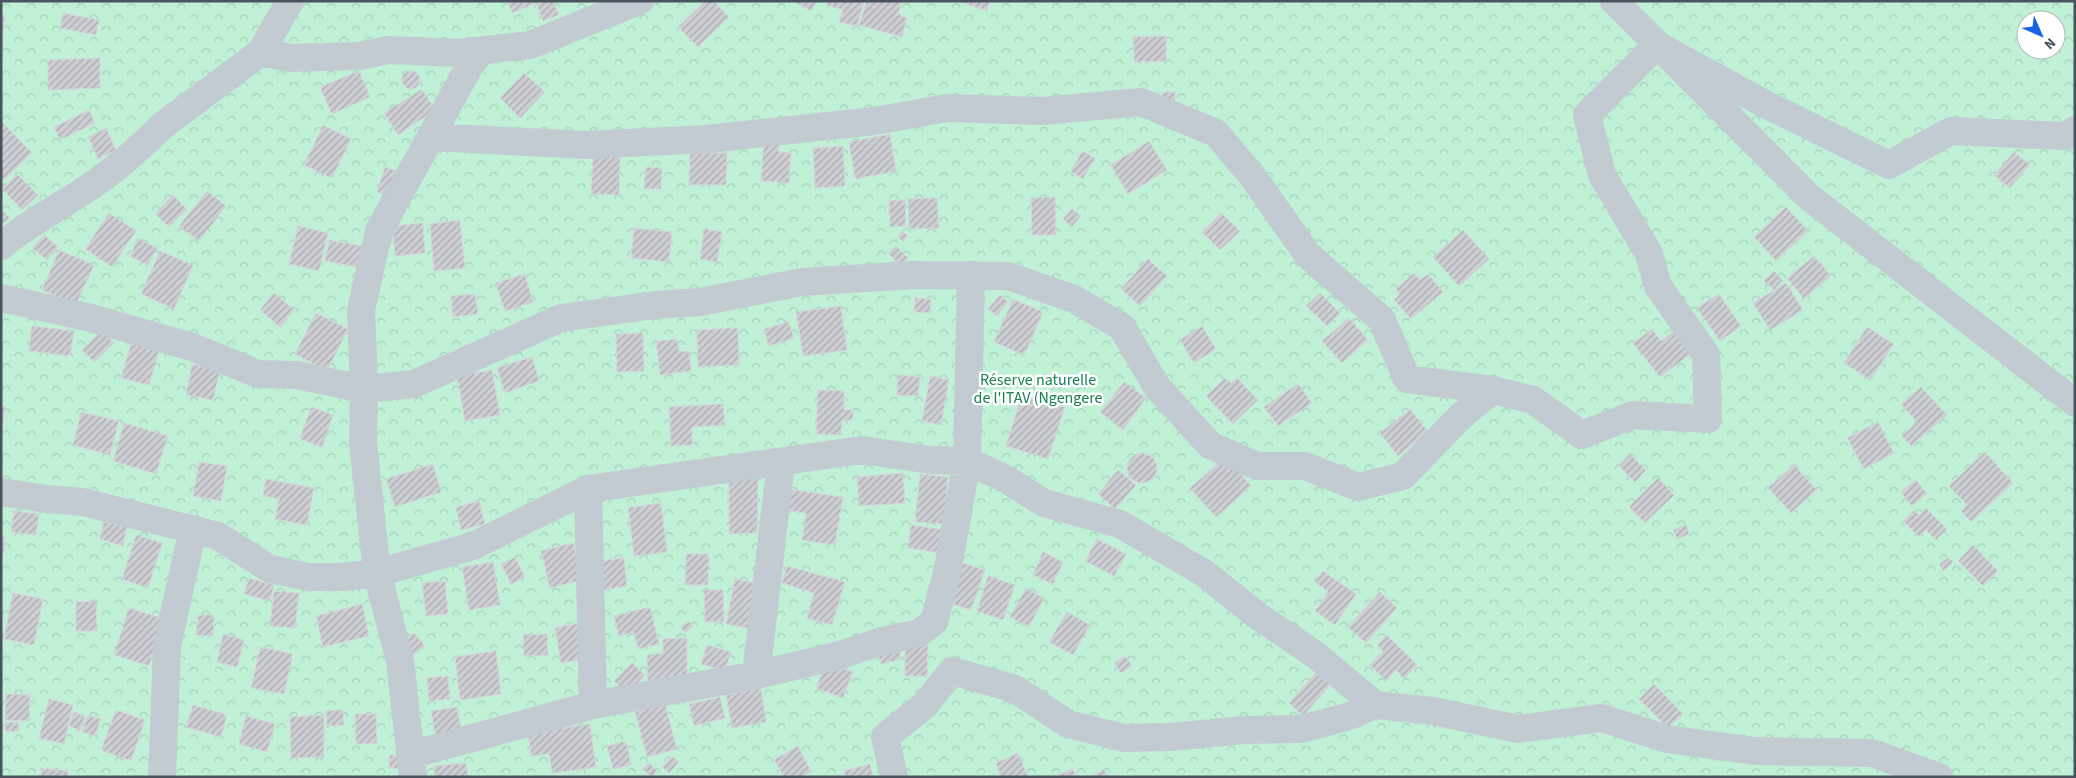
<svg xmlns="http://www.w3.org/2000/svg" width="2076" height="778" font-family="'Source Sans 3',sans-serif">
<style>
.forest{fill:url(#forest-crowns);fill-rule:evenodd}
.building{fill:url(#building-hatch);stroke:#d5d6dc}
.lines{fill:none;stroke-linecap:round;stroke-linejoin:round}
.street{stroke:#c2cad2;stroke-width:28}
.labels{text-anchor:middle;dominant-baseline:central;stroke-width:5;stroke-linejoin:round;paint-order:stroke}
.park-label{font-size:16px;fill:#188155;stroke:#fff}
</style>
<defs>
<pattern id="forest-crowns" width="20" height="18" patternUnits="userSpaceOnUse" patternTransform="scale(1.25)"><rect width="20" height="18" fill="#c0f0d6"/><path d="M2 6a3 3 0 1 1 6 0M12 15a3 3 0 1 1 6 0" fill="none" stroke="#a6d0ba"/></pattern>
<pattern id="building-hatch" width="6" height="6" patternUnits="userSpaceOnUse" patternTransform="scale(1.25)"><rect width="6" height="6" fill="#cecfd5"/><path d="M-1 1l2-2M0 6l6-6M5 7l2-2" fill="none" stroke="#a9abb0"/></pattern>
</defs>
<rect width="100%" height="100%" fill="#f3f1f1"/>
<path class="forest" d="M1,1H2075V777H1ZM2026,20H2056V50H2026Z"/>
<path class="building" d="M507,1H553L559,15L543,21L536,3L512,13Z
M705,1H714L729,17L698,47L678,27Z
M793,1H817L811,11Z
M828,1H864L857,26L839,22L843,10L827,5Z
M867,1H902L898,14L907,18L902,37L859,25Z
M958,1H990L987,11Z
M63,13L99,20L96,35L60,28Z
M1,15H5L2,46H1Z
M1166,36V61L1134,62L1133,37Z
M100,58V88L48,90V60Z
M402 80a9 9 0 1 1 18 0a9 9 0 1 1-18 0Z
M359,71L370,97L332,114L320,87Z
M524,73L545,92L520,118L500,98Z
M422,89L435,110L398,135L384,113Z
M1162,92H1175V107H1161Z
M89,110L95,123L60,140L54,127Z
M1,121L32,153L1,183Z
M323,125L351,139L332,178L304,165Z
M106,128L116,150L98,159L88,137Z
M890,134L896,171L855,179L849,142Z
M764,139L779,140V152L791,153L789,183L761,181Z
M1149,141L1167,170L1128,194L1111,165Z
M843,146L845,186L815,188L813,148Z
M1082,151L1095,158L1083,179L1071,172Z
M2014,152L2030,165L2010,188L1994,175Z
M690,153H727L726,185H689Z
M593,156L620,157L619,195L591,194Z
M385,167L399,172L391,196L377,192Z
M646,167L662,168L661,189H644Z
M17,174L38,195L22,210L2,189Z
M207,191L226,206L199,241L179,226Z
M173,195L187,209L169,227L155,214Z
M1055,197L1056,235H1032L1031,198Z
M937,198L939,228L909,229L908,199Z
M905,200L906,226L890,227L889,201Z
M1786,207L1808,231L1776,261L1754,237Z
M1,209L10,218L2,224L1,223Z
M1072,209L1081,216L1072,227L1063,219Z
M109,213L136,231L112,267L85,249Z
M1221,213L1240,231L1220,250L1202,232Z
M460,220L465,268L434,271L430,224Z
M423,223L425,253L395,256L392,226Z
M298,226L328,233L319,271L289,264Z
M634,228L672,232L669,262L631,258Z
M704,229L722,232L717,262L700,259Z
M1463,230L1489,259L1459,286L1433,257Z
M902,231L908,236L903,242L898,237Z
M44,235L58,247L47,260L32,248Z
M138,238L157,248L148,265L130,256Z
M329,240L362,246L357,267L325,261Z
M896,246L908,258L900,266L888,253Z
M59,250L94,265L76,304L42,290Z
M160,251L193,265L174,309L141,294Z
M1814,256L1831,276L1804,299L1787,278Z
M1148,259L1167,276L1140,306L1121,289Z
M1774,271L1783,280L1774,290L1764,281Z
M1414,273L1420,280L1428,274L1443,292L1411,319L1394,300L1400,294L1396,289Z
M525,274L533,302L505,311L496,283Z
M1786,283L1803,310L1770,330L1753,303Z
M274,293L294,310L280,327L260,310Z
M1320,293L1340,313L1327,326L1306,306Z
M475,294L478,314L453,317L451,296Z
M1719,294L1741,326L1720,341L1697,308Z
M1000,295L1008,302L997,316L988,309Z
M915,298L931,299L930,313L914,312Z
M1013,299L1043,312L1024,355L994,342Z
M841,306L847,350L803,356L796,312Z
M316,313L348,329L327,371L295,354Z
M1349,318L1368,340L1342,363L1322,341Z
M789,322L794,338L769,346L764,329Z
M32,326L74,331L70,356L29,351Z
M1202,326L1216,349L1194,363L1180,340Z
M1867,327L1894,344L1870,380L1844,363Z
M738,328L739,365L698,367L697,330Z
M1652,329L1661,341L1675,330L1692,353L1660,377L1633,343Z
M102,330L114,343L94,362L82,350Z
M643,333L644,371L617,372L616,334Z
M677,339L679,352L689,351L691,371L660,375L656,341Z
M132,340L160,347L149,385L121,378Z
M532,357L539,381L505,393L497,368Z
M192,364L220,370L213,400L186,395Z
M492,370L500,415L465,421L457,376Z
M898,375L920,377L918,396L897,395Z
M930,376L949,380L941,425L922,421Z
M1225,378L1231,383L1237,378L1258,400L1233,424L1206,396Z
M1124,382L1146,398L1123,430L1100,412Z
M1298,384L1312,403L1278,426L1264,407Z
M1921,387L1947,415L1911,446L1902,436L1917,422L1901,404Z
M818,390L844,391V410H853V420H842L841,435L816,434Z
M1022,394L1065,407L1048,459L1006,446Z
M723,404L725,425L692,427V445L671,446L669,407Z
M1,406H5L1,438Z
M311,407L333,415L322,447L300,439Z
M1410,409L1428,432L1398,456L1380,433Z
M81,412L119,421L110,455L73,445Z
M1878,422L1894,453L1864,469L1847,438Z
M124,423L168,436L156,474L113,461Z
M1985,452L2013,483L1971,522L1961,511L1967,505L1949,486Z
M1127 468a15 15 0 1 1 30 0a15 15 0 1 1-30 0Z
M1630,454L1646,470L1635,482L1619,466Z
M1226,457L1251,486L1216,517L1190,488Z
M199,462L227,466L221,501L193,496Z
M433,464L441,492L395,507L386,479Z
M1794,465L1817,490L1791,513L1768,488Z
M1118,470L1136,485L1115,509L1098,494Z
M903,473L905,503L859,506L857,477Z
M920,474L948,477L944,524L915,522Z
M758,478L757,533L729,534V479Z
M1658,478L1674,495L1645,523L1629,507Z
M266,479L314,488L307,525L275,519L279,499L263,496Z
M1916,480L1927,494L1912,506L1901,492Z
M786,489L843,497L835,545L802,540L806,513L783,510Z
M479,501L485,524L461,530L456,507Z
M661,503L667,552L634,556L628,508Z
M1926,508L1947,529L1936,540L1926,530L1919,537L1903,521L1914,510L1919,515Z
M14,511L39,514L36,535L11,532Z
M104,522L127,527L123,546L100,539Z
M911,525L945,530L941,553L908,548Z
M1686,525L1689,534L1677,539L1673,530Z
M136,535L162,543L148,588L122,579Z
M1,537H5L4,553H1Z
M1097,539L1126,554L1114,576L1085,561Z
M573,543L582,580L550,588L541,551Z
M1973,545L1998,571L1983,586L1958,561Z
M1043,552L1063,562L1053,584L1033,575Z
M686,554H709L708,585H685Z
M515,557L525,577L511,584L501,564Z
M1948,557L1953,562L1944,571L1939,565Z
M624,558L627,586L603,590L599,561Z
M957,561L985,570L971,610L943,601Z
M493,562L500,605L469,610L462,567Z
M787,566L845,582L832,625L807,618L814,593L782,583Z
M1323,571L1356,594L1335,625L1315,611L1328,592L1315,582Z
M988,576L1015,585L1003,620L977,611Z
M249,578L274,585L270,601L244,594Z
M735,579L761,584L752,629L726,624Z
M445,581L448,614L426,616L422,583Z
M1026,588L1044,598L1029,627L1010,617Z
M704,590H723L724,622H705Z
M274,591L299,593L295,628L270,626Z
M1380,592L1397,608L1366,643L1348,627Z
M13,593L43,599L34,645L4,639Z
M96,601L97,631H76V602Z
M362,604L369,636L323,647L316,616Z
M650,607L659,644L638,649L634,632L619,636L614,616Z
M129,608L164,619L149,666L114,655Z
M1067,612L1090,625L1073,655L1049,642Z
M198,615H214L213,636L196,635Z
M688,621L693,626L685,633L680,627Z
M585,622L591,658L561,663L555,628Z
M414,633L425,646L413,655L403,642Z
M223,634L244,640L237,667L217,662Z
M547,634L548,655L524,656L523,635Z
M1387,635L1417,665L1404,679L1396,670L1386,681L1370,665L1383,651L1377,645Z
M687,638V682L648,683L647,655L663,653V639Z
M898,644L901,659L881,664L877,649Z
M707,645L731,652L725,671L701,664Z
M905,645H928L927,676H905Z
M260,647L293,654L284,694L251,688Z
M496,651L501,694L460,700L455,657Z
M1125,656L1132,666L1121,673L1114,663Z
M826,662L853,672L843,698L816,688Z
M632,663L645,675L628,694L614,681Z
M1317,671L1331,684L1303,716L1289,703Z
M448,676L450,699L429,701L427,678Z
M1654,684L1683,714L1668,728L1639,699Z
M761,688L766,722L732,728L726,695Z
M6,694L30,695L29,721L5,720Z
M720,697L725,718L694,726L689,704Z
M49,699L73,705L64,744L39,738Z
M665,704L677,749L647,757L635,712Z
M193,705L227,715L221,737L186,727Z
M457,707L462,734L436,739L431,711Z
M116,710L145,720L131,761L101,750Z
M343,710L344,725L327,726L326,711Z
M74,712L85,716L80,731L69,726Z
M355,714H376L377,743L356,744Z
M88,715L101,719L95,736L82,732Z
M324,715V757L291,758L290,717Z
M246,716L275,724L267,752L239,744Z
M18,722L19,731L6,732L5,723Z
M590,724L596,767L552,773L549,754L531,756L528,733Z
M626,741L631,765L613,769L607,746Z
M798,746L811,771L803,777H784L774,760Z
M1018,753L1028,777H1001L996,763Z
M389,755L404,756L403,769L389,768Z
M672,756L679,762L669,773L662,767Z
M466,763L468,777H435L434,766Z
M649,763L657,771L652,777L642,769Z
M870,764L873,777H846L844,771Z
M41,768L68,771L67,777H40Z
M1073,769L1076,777H1054Z
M1104,769L1108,777H1091Z"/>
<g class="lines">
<path class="street" d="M1614,1L1809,197L2075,403
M261,52L290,1
M432,137L585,145L707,139L874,121L947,108L1043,111L1141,102L1216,133L1253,177L1308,255L1382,320L1407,379L1493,390
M1,246C26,225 54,210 82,192C110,174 138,150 162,126L261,52L290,58L360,56L388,50L459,53L530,45L639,1
M1,298L91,318L192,347L258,374L296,375L364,389L414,384L561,318L655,305L700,302L802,282L913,275L1008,276L1074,299L1122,327L1157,387L1210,445L1257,466H1305L1358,487L1403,476L1461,416L1493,390L1533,400L1582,435L1633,415L1708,419L1706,355L1658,286L1649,254L1602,175L1587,115L1657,45L1767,105L1889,165L1951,131L2065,136L2075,130
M588,489L593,705
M1,492L47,499L83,502L218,536L270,569L308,577H342L377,573L473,546L588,489L862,450L931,460L967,461L1004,478L1044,503L1120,524L1204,573L1258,616L1317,656L1375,705L1433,711L1518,729L1602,718L1667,739L1755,751L1872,753L1939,777
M756,675L781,462
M410,755L593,705L756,675L837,656L879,642L919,633L934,622L947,573L967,461L971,275
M162,777L167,646L193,529
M413,777L400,661L377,573L363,442L364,389L361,310L379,231L470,65L481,51
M894,777L885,737L925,705L952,671L1015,689L1068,724L1124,738L1171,737L1245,730L1301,729L1347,717L1375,705"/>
</g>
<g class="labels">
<g class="park-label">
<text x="1038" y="380">Réserve naturelle<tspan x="1038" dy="18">de l'ITAV (Ngengere</tspan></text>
</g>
</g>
<rect width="2076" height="778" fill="none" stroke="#49525e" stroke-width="5"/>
<g transform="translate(2041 35) rotate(135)"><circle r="24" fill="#ffffff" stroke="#b6babf"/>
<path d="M0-4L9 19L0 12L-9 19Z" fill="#1a62e4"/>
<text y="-8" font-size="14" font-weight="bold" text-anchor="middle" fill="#49525e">N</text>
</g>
</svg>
